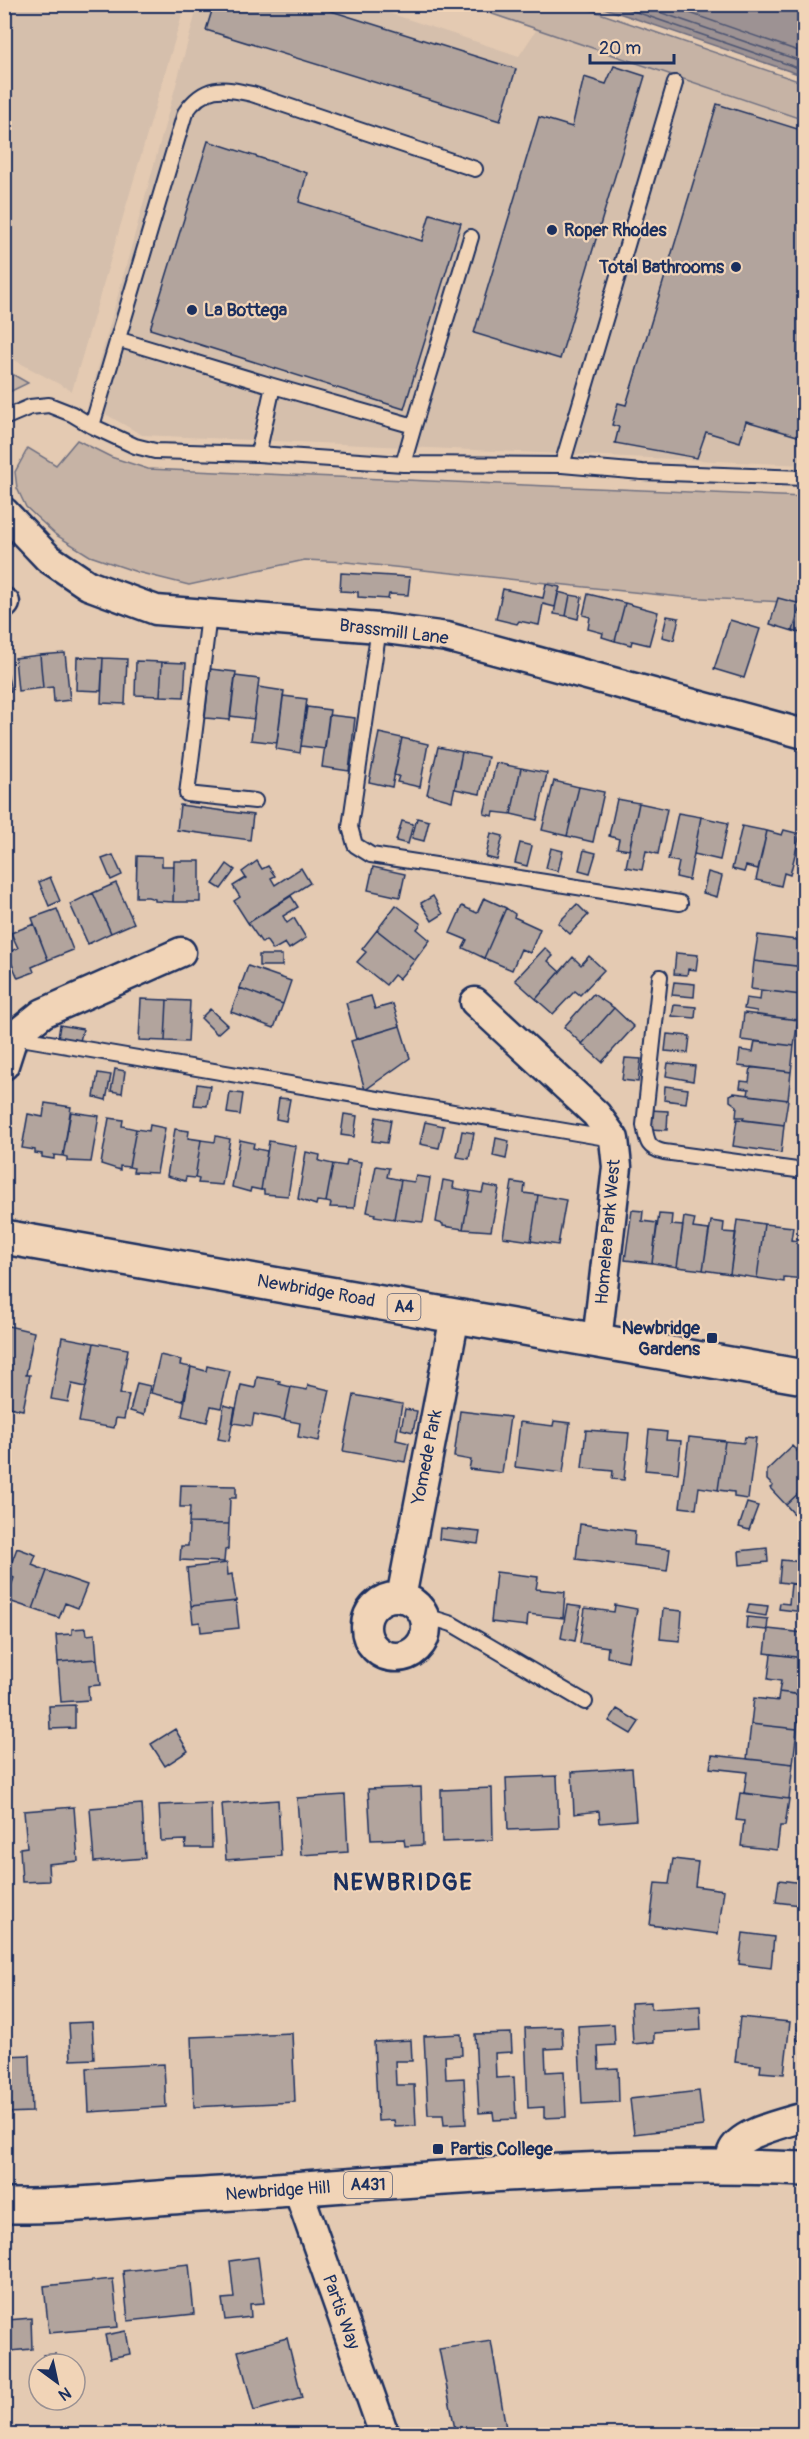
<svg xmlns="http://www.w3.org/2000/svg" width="809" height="2439" font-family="Pangolin,sans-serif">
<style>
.built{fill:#d5bfac}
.green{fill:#c6b3a5;stroke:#707182;stroke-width:1.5}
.water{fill:#9d9293;stroke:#696a7e;stroke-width:1.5}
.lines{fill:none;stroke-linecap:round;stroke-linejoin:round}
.shore{stroke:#4f5773;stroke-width:1.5}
.building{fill:#b2a49d;stroke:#1b2f5e;stroke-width:1.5}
.lane-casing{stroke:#1b2f5e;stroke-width:18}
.street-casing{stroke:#1b2f5e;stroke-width:33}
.primary-casing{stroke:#1b2f5e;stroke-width:38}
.lane{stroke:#f1d4b7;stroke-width:14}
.street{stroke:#f1d4b7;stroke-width:28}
.primary{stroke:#f1d4b7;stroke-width:33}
.poi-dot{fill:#1b2f5e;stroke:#f1d4b7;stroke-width:2}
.labels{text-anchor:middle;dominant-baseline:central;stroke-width:4.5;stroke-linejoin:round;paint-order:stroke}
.shield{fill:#f1d4b7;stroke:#5b6079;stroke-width:1.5}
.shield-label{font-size:16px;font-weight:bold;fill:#1b2f5e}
.poi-label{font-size:18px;font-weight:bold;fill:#1b2f5e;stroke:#f1d4b7;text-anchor:start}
.street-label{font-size:18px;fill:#1b2f5e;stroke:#f1d4b7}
.district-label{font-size:24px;font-weight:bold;letter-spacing:1.5px;fill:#1b2f5e;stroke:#f1d4b7}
</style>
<rect width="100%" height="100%" fill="#e4cab2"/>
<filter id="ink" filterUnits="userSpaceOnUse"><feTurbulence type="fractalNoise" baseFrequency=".0167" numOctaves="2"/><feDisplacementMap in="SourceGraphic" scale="12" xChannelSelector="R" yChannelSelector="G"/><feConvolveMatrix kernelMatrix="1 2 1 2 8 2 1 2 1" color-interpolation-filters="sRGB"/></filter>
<g filter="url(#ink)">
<path class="built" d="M4,5H185L72,391L5,355Z
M198,5H365L519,56L537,29L804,118V465L142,435L88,404Z"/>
<path class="green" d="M466,5H576L804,83V120Z
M5,370L28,383L5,394Z
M77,440L111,457L148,469L804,497V603L681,597L346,562L305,560L189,585L137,572L90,556L56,535L26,507L17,488L15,472L28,448L56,465Z"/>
<path class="water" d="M594,5H804V76L595,5Z"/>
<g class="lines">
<path class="shore" d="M613,4L804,70
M636,4L804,62
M664,4L804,53"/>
</g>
<path class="building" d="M214,4H309L516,69L500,121L206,30Z
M614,66L645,76L560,359L474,333L539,117L572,127L584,77L606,84Z
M717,104L804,131V438L746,421L740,442L706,432L697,458L615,443L619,427L612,425L618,403L626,405Z
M208,141L307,173L299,202L422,241L430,214L461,223L404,409L150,329Z
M341,573L410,577L408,595L389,594L388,599L358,597V592L340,591Z
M546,584L560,587L555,607L543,604L539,625L519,621L517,624L496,619L503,589L543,598Z
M558,592L570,595L566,616L554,614Z
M588,594L625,603L615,641L602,637L603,633L588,629L590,617L583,615Z
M570,595L582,597L578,619L566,616Z
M778,598L801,604L793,631L770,624Z
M625,603L658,612L649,645L632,641L631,645L615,641Z
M801,604L804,605V634L793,631Z
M667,616L679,618L674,640L662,637Z
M730,620L760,629L744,678L714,669Z
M65,653L70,700L54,702L53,687L43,688L40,655Z
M40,655L43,688L18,691L15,658Z
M77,657L103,658L101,691L76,690Z
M4,658L11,691L4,692Z
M103,658L127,659L125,704L101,703Z
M136,661L162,662L160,696L135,695Z
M162,662L186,663L184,697L160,696Z
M210,669L236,672L230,720L205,718Z
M235,676L259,679L254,719L230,716Z
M258,687L284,691L277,743L251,740Z
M283,696L307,699L300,753L276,749Z
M307,707L330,710L325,749L301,746Z
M329,715L355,718L349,771L322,767Z
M379,733L402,738L392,787L369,782Z
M402,738L428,744L420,787L397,782L399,776L394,775Z
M438,747L462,752L452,801L427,794Z
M462,752L488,757L480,794L455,789Z
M496,763L521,768L511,814L494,812L493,816L484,814Z
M521,768L547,773L537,820L511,814Z
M554,781L579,787L567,836L542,830Z
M579,787L604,792L593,842L567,836Z
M617,799L639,803L629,850L617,848L619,839L609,836Z
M639,803L667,809L658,854L646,851L642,870L626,867Z
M180,805L253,815L250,840L177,830Z
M678,813L701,817L689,880L676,877L679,862L668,860Z
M701,817L728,823L720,860L694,854Z
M417,818L429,821L424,841L412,838Z
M402,821L413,824L408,844L396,841Z
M742,826L767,831L758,869L746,866L744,872L732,869Z
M784,830L800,834L790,875L784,873L781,886L756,880L767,831L782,835Z
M491,833L503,836L497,860L486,857Z
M520,843L532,846L527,866L515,863Z
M551,848L563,851L558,871L546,868Z
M584,850L596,853L590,873L579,870Z
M113,855L122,875L111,880L102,859Z
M137,856L162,857V866H174L173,902L155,901V899L148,897H136Z
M174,861H200V902H173Z
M257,861L262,869L268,866L275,876L271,878L275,885L301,868L310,883L248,923L234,901L240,897L233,886L246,878L242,872Z
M227,864L235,870L221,889L213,884Z
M373,867L405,874L400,897L368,890Z
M708,872L722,876L717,897L703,893Z
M50,877L60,901L49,906L39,882Z
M116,883L134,923L111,933L93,893Z
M93,893L111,933L88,944L70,904Z
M291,896L298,907L283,916L287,923L294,918L306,938L289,949L285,943L273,950L266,940L262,943L248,923Z
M433,896L443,914L432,921L421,903Z
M484,898L506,908L484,958L463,948L467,940L450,933L462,906L477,913Z
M577,904L588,915L570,934L558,923Z
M396,905L421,924L417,929L430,940L415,960L377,930Z
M506,908L515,914L514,917L540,929L530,953L521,949L512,970L484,958Z
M57,909L73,950L48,960L32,918Z
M34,924L48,960L32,967L34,972L18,978L7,953L18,948L11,933Z
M377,930L415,960L399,979L394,975L386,985L357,962L366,952L362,949Z
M758,935L804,941V967L754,961Z
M545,948L553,956L548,961L560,972L536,999L515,980Z
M676,953L698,955L696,970L688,969L687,975L674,974Z
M259,955H282V966H259Z
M589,956L604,970L580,995L575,991L553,1014L536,999L573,957L581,965Z
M754,961L804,967L801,995L751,989Z
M248,966L291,981L283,1004L240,988Z
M674,982L695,984L694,997L672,995Z
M240,988L283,1004L274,1028L231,1012Z
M761,990L801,995L798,1020L756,1015L757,1011L744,1009L746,998L760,1000Z
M593,994L614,1008L582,1044L564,1027Z
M371,996L375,1009L393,1004L400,1026L356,1039L346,1003Z
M141,999L167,1000L165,1041L139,1040Z
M167,1000L190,1001L188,1042L165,1041Z
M674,1005L696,1007L695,1018L672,1016Z
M614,1008L634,1027L602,1062L582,1044Z
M210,1009L227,1025L217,1034L201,1018Z
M744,1013L798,1020L794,1046L741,1040Z
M60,1025L83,1029L80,1041L58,1038Z
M400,1026L410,1058L365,1090L351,1041Z
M667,1034L690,1036L688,1053L665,1051Z
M755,1041L794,1046L791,1072L738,1066L740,1050L753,1052Z
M625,1058L641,1059L638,1082L622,1080Z
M668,1063L695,1066L693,1081L666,1076Z
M751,1067L791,1072L788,1100L748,1095L749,1089L740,1088L741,1081L749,1082Z
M115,1069L125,1071L122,1093L111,1091Z
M98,1073L111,1075L106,1100L94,1097Z
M197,1084L210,1086L207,1106L194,1105Z
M665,1086L688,1089L686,1103L664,1100Z
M230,1092L243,1094L240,1115L227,1113Z
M734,1093L788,1100L784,1125L743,1120L744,1117H736L737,1106L730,1101V1095Z
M279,1098L290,1099L286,1121L276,1119Z
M45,1103L71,1107L63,1156L54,1155V1159L42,1157V1154L35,1153V1150L22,1148L28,1114L43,1117Z
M650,1110L668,1111L667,1130L648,1129Z
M71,1112L99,1116L91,1162L67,1161V1157L63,1156Z
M344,1114L357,1116L354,1137L341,1135Z
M376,1117L391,1120L387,1143L372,1141Z
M109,1118L123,1120L122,1126L136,1129L129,1167L120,1166V1170L101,1164Z
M737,1119L784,1125L781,1153L733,1146Z
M425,1122L444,1126L439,1148L420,1144Z
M150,1125L165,1128L157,1173L133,1172L134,1168L129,1167L136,1129L149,1131Z
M175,1129L189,1131L188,1138L201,1140L195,1178L186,1177L185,1181L167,1176Z
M462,1131L474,1133L469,1159L457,1157Z
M216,1136L230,1139L222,1185L198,1183L199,1179L195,1178L201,1140L215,1142Z
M496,1138L509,1141L506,1159L493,1156Z
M240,1140L254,1143L253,1148L267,1151L261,1190L251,1188L250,1192L232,1187Z
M269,1141L296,1146L288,1196L264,1194V1190H261Z
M306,1152L320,1155L319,1161L333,1164L326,1202L317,1201L316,1205L298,1199Z
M347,1160L361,1162L354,1208L330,1207L331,1203L326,1202L333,1164L346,1166Z
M376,1166L389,1168L387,1177L401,1180L394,1219L374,1216L375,1214L367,1212Z
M416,1176L430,1178L423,1222L394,1219L401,1180L414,1182Z
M443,1180L454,1182L453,1188L470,1191L463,1229L443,1226V1224L436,1222Z
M512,1182L525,1184L524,1193L538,1195L531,1241L503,1237Z
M484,1185L499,1188L491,1231L463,1229L470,1191L482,1193Z
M538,1195L566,1200L558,1245L531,1241Z
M632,1210L643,1211L642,1221L657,1223L652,1263L625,1260Z
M659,1214L672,1215L671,1225L683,1226L677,1267L652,1263Z
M684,1217L695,1219L693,1228L709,1230L703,1270L677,1267Z
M737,1220L764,1224L757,1278L730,1274Z
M711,1221L724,1223L723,1232L736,1233L730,1274L703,1270Z
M764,1224L793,1227L791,1240L804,1242V1279L784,1277V1282L757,1278Z
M4,1325L34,1332L26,1375H30L23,1410L4,1406Z
M62,1337L94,1343L86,1387L72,1384L68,1402L51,1399Z
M94,1343L128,1349L120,1394L129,1395L124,1419L116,1418L114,1428L79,1422Z
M160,1355L181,1360L180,1365L191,1367L183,1401L151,1393Z
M207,1366L230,1371L221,1408L211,1406L207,1422L182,1416L191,1367L206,1371Z
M257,1377L280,1381L279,1384L291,1387L284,1420L254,1414L252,1426L233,1423L241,1385L255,1388Z
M137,1383L150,1386L144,1415L130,1411Z
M308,1385L330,1390L319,1441L298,1437L300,1423L284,1420L291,1387L307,1390Z
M354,1395L402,1404L396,1440L409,1443L405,1462L343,1451Z
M224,1405L235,1408L229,1441L218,1439Z
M405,1409L417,1411L413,1432L401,1429Z
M460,1411L510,1417L502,1473L469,1469L471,1460L454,1457Z
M554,1421L570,1423L563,1473L515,1467L520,1422L553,1426Z
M586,1430L629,1433L624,1480L612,1479L613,1471L582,1468Z
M649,1430L667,1432L666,1440L681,1441L678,1473L645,1470Z
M689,1437L725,1441L718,1490L699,1487L696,1509L680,1507Z
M745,1437L756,1438L748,1499L734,1497V1492L718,1490L725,1441L744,1443Z
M792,1446L804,1458V1488L786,1505L770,1488L773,1486L767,1480V1470Z
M181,1485L236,1486V1498H230L229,1524L189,1523L190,1507H180Z
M804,1488V1525L786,1505Z
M747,1503L758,1506L749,1530L739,1527Z
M189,1523L229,1524L228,1549L225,1550L224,1562L180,1560L181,1546H188Z
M580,1524L635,1531L634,1545L670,1549L667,1571L576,1559Z
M440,1528L480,1532L478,1544L439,1539Z
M17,1548L36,1555L32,1565L47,1571L33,1609L6,1600L14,1578L7,1575Z
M767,1548L768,1562L740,1565L739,1551Z
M781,1560L804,1562V1585L779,1582Z
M227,1563L228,1575L232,1574L236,1601L191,1606L187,1568Z
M47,1571L87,1585L78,1608L65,1603L59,1618L33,1609Z
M496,1572L538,1577L536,1589L565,1592L563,1618L528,1614L527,1626L491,1622Z
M791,1584L804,1585V1612L779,1609L780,1603L789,1604Z
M236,1601L239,1628L201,1632L200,1622L193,1623L191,1606Z
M749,1604L768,1606L766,1616L747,1613Z
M567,1605L581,1607L575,1641L561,1638Z
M615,1605L637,1609L628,1661L607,1657L608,1647L580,1643L585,1608L614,1612Z
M663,1609L682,1611L680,1641L660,1639Z
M747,1617L768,1619L767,1630L746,1628Z
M86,1628L87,1635L95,1634L97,1659L58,1662L56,1635L72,1634V1629Z
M768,1629L804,1633V1658L765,1653Z
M771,1654L804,1658V1695L779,1692L781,1681L768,1679Z
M97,1659L100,1685L88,1686L89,1700L61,1702L58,1662Z
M779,1692L801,1695L797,1729L751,1724L754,1698L778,1701Z
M75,1705V1728L50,1729L49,1706Z
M617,1709L639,1722L631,1734L609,1721Z
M751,1724L797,1729L793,1764L747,1759Z
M175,1729L188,1751L165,1766L151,1744Z
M712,1755L793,1764L789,1799L744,1793L747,1772L710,1768Z
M632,1768L636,1820L600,1823L599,1811L574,1814L572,1772Z
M557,1776L559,1828L508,1830L506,1778Z
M421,1787L423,1845L405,1846L404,1839L371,1840L368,1789Z
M492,1788L493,1840L442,1842L441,1790Z
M740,1793L789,1799L785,1826H780L777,1850L741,1846L744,1821L736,1820Z
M345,1795L348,1852L301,1855L297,1798Z
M278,1800L281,1856L226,1860L222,1804Z
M211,1803L212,1848H185L186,1840L161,1841L159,1805Z
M142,1804L145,1858L94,1862L90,1808Z
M74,1807L78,1861L48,1864L49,1881L22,1882L20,1848L27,1847L24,1811Z
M4,1813L8,1854H4Z
M673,1859L698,1862L695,1886L724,1890L718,1934L650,1925L655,1883L669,1884Z
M779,1880L803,1883L800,1905L776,1902Z
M743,1933L774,1937L771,1968L739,1964Z
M651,2002V2009L700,2006L701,2030L654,2033V2042L633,2044L631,2003Z
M800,2012H804V2041L797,2040Z
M740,2017L790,2022L784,2074L760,2072L761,2065L735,2062Z
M92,2022L94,2059L71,2060L69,2023Z
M614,2024L615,2045L598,2046L599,2069L618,2068L619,2102L582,2104L578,2026Z
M562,2027L563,2048L545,2049L546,2072L564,2071L566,2117L544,2118V2107L528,2108L525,2028Z
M292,2033L295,2102L194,2107L191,2037Z
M511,2033L512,2052L495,2053L496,2078L514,2077L516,2119L494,2120L493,2112L479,2113L475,2034Z
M461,2034L462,2055L445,2056L446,2079L464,2078L466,2124L444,2125L443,2115H428L424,2036Z
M411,2040L412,2061H395L396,2085H414L416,2126L395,2127L394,2120L378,2121L374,2042Z
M30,2055L32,2112L4,2113V2056Z
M164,2064L166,2107L89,2112L87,2068Z
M699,2091L703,2126L634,2134L630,2099Z
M258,2257L264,2303L250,2304L251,2317L225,2320L222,2299L234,2298L230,2261Z
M189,2264L194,2314L128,2321L123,2271Z
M113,2279L118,2327L49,2333L44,2286Z
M31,2318L32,2349L10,2351L8,2320Z
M126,2331L130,2354L110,2358L105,2335Z
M287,2338L302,2398L254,2411L238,2351Z
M491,2341L507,2434H456L439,2349Z
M56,2354L57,2364H44L43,2355Z"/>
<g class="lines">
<defs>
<path id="lane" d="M117,339L273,386L414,426L403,464
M4,418L30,407L49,405L72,414L92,426L135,446L155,451L258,454L403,464L562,465L642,472L804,478
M92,426L185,113C204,85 222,87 252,94L475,169
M414,426L471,237
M258,454L273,386
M562,465L675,83
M209,615L187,794L255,801
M379,628L350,827L355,845L371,855L680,903
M660,977L644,1125C647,1141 647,1148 664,1152L804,1171
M15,1037L612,1139
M423,1615L452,1624L585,1702"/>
<path id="street" d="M4,512L48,558L88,585L156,610L379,628L447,637L804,734
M4,604L5,603
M475,1002L596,1114L614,1139L617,1167L597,1341
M4,1065L13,1037L43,1013L181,952
M366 1627a30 30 0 1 1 60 0a30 30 0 1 1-60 0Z
M401,1598L455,1316
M732,2166C732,2161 731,2156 732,2152C739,2132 786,2123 804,2117
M298,2190L384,2434"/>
<path id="primary" d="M4,1237L804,1377
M4,2206C65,2207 125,2200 185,2196C391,2184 598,2160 804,2169"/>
</defs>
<use href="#lane" class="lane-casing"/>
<use href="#street" class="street-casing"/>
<use href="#primary" class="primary-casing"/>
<use href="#lane" class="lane"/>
<use href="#street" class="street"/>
<use href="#primary" class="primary"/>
</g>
</g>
<g class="poi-dot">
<circle cx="552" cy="230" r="6"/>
<circle cx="736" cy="267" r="6"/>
<circle cx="192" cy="310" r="6"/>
<rect x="706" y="1332" width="12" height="12" rx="3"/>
<rect x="432" y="2143" width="12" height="12" rx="3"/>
</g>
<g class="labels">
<g class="shield">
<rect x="387.5" y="1294" width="33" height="26" rx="4.5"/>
<rect x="344" y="2172" width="48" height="26" rx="4.5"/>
</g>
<g class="shield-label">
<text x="404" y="1307">A4</text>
<text x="368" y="2185">A431</text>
</g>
<g class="poi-label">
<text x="564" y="230">Roper Rhodes</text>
<text x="724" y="267" text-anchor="end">Total Bathrooms</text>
<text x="204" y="310">La Bottega</text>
<text x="700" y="1328" text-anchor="end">Newbridge<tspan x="700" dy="21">Gardens</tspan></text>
<text x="450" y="2149">Partis College</text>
</g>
<g class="street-label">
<text transform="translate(394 632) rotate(7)">Brassmill Lane</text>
<text transform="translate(608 1232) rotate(-85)">Homelea Park West</text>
<text transform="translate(316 1291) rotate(10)">Newbridge Road</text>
<text transform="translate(427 1457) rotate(-79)">Yomede Park</text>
<text transform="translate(278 2191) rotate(-4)">Newbridge Hill</text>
<text transform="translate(341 2312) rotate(70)">Partis Way</text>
</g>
<g class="district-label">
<text x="403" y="1882">NEWBRIDGE</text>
</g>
</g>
<rect width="809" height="2439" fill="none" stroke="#f1d4b7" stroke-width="24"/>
<rect x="12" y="12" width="785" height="2415" fill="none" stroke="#1b2f5e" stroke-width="2" filter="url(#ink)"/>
<g transform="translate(57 2382) rotate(147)"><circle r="28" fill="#f1d4b7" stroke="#9b9293" stroke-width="1.5"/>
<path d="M0-4.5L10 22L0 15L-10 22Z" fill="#1b2f5e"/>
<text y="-9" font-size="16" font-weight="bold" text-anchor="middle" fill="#1b2f5e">N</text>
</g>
<path d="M590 54v9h84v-9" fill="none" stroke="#1b2f5e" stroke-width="3"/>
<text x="599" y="54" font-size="18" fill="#1b2f5e" stroke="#f1d4b7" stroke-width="4.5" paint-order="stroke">20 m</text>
</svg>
